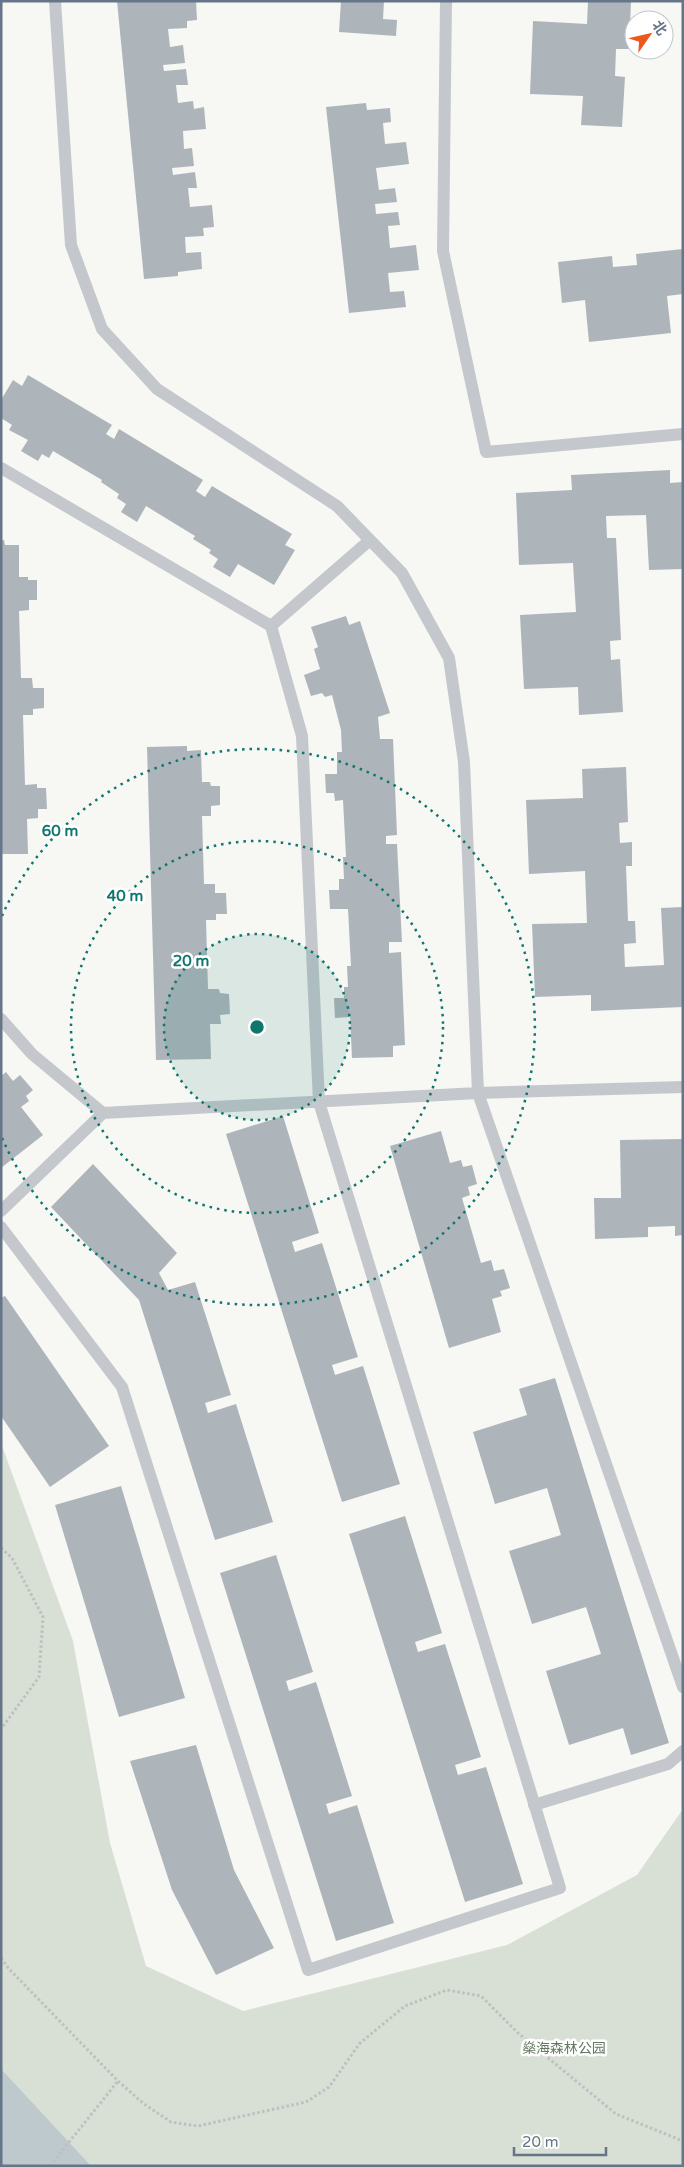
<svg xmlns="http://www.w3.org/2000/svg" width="684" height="2167" font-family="'Varela Round','Noto Sans SC',sans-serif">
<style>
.green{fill:#d8dfd5}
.water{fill:#bec9ce}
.building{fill:#adb5bb}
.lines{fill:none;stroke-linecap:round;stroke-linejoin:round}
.path{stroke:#bdc0c2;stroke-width:3;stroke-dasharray:2.5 2.5;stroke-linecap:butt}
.lane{stroke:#c4c8cc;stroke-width:12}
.ring{fill:none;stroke:#0f766e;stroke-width:2.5;stroke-dasharray:2.5 5}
.labels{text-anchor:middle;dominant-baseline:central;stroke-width:5;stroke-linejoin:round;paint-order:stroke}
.park-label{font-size:14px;fill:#637860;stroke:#fff}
.centre{fill:#0f766e;stroke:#fff;stroke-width:2.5}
.ring-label{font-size:15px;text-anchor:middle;font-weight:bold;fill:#0f766e;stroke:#fff;stroke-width:5;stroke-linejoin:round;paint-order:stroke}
</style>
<rect width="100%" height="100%" fill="#f7f7f4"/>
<path class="green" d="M1,1443L73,1641L110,1843L146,1966L243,2011L507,1945L637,1875L683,1809V2166H1Z"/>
<path class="water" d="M1,2069L91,2166H1Z"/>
<path class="building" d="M117,1H196L197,20L187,21V28L168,29L170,47L183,45L185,63L163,65L164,71L186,69L188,85H176L178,103L193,101L194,109L204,107L206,129L183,131L184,149L192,148L194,166L172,168L173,175L195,172L197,188H188L190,207L212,205L214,227L203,228L204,236L185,237L186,253L201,252L202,269L178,272V276L144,279Z
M341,1H384L383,19L397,20L396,36L339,32Z
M588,1H631L629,49H616L615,76L625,77L622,127L581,125L583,96L530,94L533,21L587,24Z
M366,103L367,110L390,108L391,122L383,123L385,144L406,142L409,164L376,168L379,190L395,188L397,202L375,204L376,214L398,212L400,225L388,226L390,248L416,245L419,270L388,273L390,292L404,291L406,307L349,313L326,107Z
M683,249V294L667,296L671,333L589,342L585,300L562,303L558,262L612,256L613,267L637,265L636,254Z
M28,375L112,425L106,434L114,439L119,429L203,480L196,491L205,497L212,486L292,534L285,545L295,550L274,585L238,564L230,577L213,567L218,559L209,553L211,550L193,539L195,536L146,506L137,522L121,512L126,504L117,498L119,494L101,482L102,480L53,451L49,458L42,454L38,461L21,451L28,440L9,430L12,425L1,418V400L13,380L22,386Z
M670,470V483L683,482V569L649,570L646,515L606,516L607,538H616L621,640L610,641L611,660L620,659L623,712L579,715L578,687L524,689L520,615L576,612L573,563L519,565L516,493L572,490L571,475Z
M1,540H4L5,545H19V577H28V580H37V600H29V610L19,611L21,678H32L33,688H44V708L33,709V715H23L25,785L37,784V788H46L47,809H38V818L27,819L28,854H1Z
M346,616L349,625L360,621L390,713L378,717L380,739H393L397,835L386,836V844H397L402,942H389V953L401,952L405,1045L393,1046V1057L352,1058L350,1017L335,1018L334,998H344V987H348L347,966H351L348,909H330L329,890H339V879H344L343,857H346L343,800L335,801L334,793H326L325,774H337V752H342L341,730L332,695L325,697L322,693L311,696L304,675L320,669L314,649L318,647L311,627Z
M187,746V751L201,750L202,782H210L211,786H220V805L211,806V816H202L204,884H215V893H226L227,914H216V920H206L208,989H219L220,993L229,994L230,1014L220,1015L221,1024H210L211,1059L156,1060L147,747Z
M626,767L628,822L619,823L620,843L632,842V866H626L628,921H635L636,943L624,944L625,967L664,965L661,908L683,907V1007L591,1011V995L535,997L532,924L587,923L585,871L529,874L526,800L583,798L582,769Z
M6,1072L13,1081L20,1075L33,1090L26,1096L29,1101L21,1107L43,1135L1,1168V1076Z
M283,1116L319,1233L292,1242L295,1252L322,1243L358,1357L332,1365L335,1375L363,1366L400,1484L342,1502L226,1134Z
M441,1131L450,1163L461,1160L463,1167L472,1165L477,1184L468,1187L470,1195L462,1198L481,1263L491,1260L494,1271L504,1269L510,1288L500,1291L502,1296L492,1299L501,1332L449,1348L390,1146Z
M683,1139V1235L675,1236V1226L648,1227V1237L595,1239L594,1198H621L620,1140Z
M93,1164L177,1253L159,1273L168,1290L195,1282L231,1395L205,1403L208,1413L236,1404L273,1522L215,1540L139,1300L51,1207Z
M5,1296L109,1446L50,1487L1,1416V1298Z
M555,1378L669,1743L631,1755L623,1728L569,1745L546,1671L601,1654L586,1607L532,1624L509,1551L561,1535L547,1488L495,1504L473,1432L527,1415L519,1389Z
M121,1486L185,1698L119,1717L55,1505Z
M405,1516L442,1633L415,1642L418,1652L445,1644L481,1757L455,1765L458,1775L486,1767L523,1884L465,1902L349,1534Z
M276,1555L313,1672L286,1681L289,1691L316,1682L352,1796L326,1804L329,1814L357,1805L394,1923L336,1941L220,1573Z
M196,1745L234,1870L274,1948L216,1975L172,1890L130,1761Z"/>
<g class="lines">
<path class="path" d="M1,1548L12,1558L43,1617L39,1677L1,1729
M1,1958L9,1969L118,2081L144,2104L171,2122L198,2126L306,2102L329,2087L360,2043L405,2006L447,1990L481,1996L518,2033L616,2114L683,2141
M50,2166L118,2081"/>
<path class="lane" d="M55,1L71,245L102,329L157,389L337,506L402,573L449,658L464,762L478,1093L683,1687
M446,1L443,251L486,452L683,434
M1,468L271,626
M1,1019L32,1054L103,1113
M1,1211L103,1113L478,1093L683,1087
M1,1227L122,1387L308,1970L560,1888L319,1102L302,736L271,626L370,540
M534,1805L668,1764L683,1751"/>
</g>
<circle cx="257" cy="1027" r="93" fill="#0f766e" fill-opacity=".12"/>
<g class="ring">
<circle cx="257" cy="1027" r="93"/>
<circle cx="257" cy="1027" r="186"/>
<path d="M2 916A278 278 0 1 1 2 1138"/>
</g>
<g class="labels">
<g class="park-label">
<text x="564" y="2048">燊海森林公园</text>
</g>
</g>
<circle cx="257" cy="1027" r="8" class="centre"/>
<g class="ring-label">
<text x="60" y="836">60 m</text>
<text x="125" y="901">40 m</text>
<text x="191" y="966">20 m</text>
</g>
<rect width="684" height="2167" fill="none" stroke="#647687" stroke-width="5"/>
<g transform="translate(649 35) rotate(56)"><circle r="24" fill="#ffffff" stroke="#c1c8cf"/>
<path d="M0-4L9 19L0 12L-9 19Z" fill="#ee581d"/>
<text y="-8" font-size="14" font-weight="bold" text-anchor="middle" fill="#647687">北</text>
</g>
<path d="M514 2147v8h92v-8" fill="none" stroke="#647687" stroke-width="2.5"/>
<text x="522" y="2147" font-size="15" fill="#647687" stroke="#ffffff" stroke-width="4" paint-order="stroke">20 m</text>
</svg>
